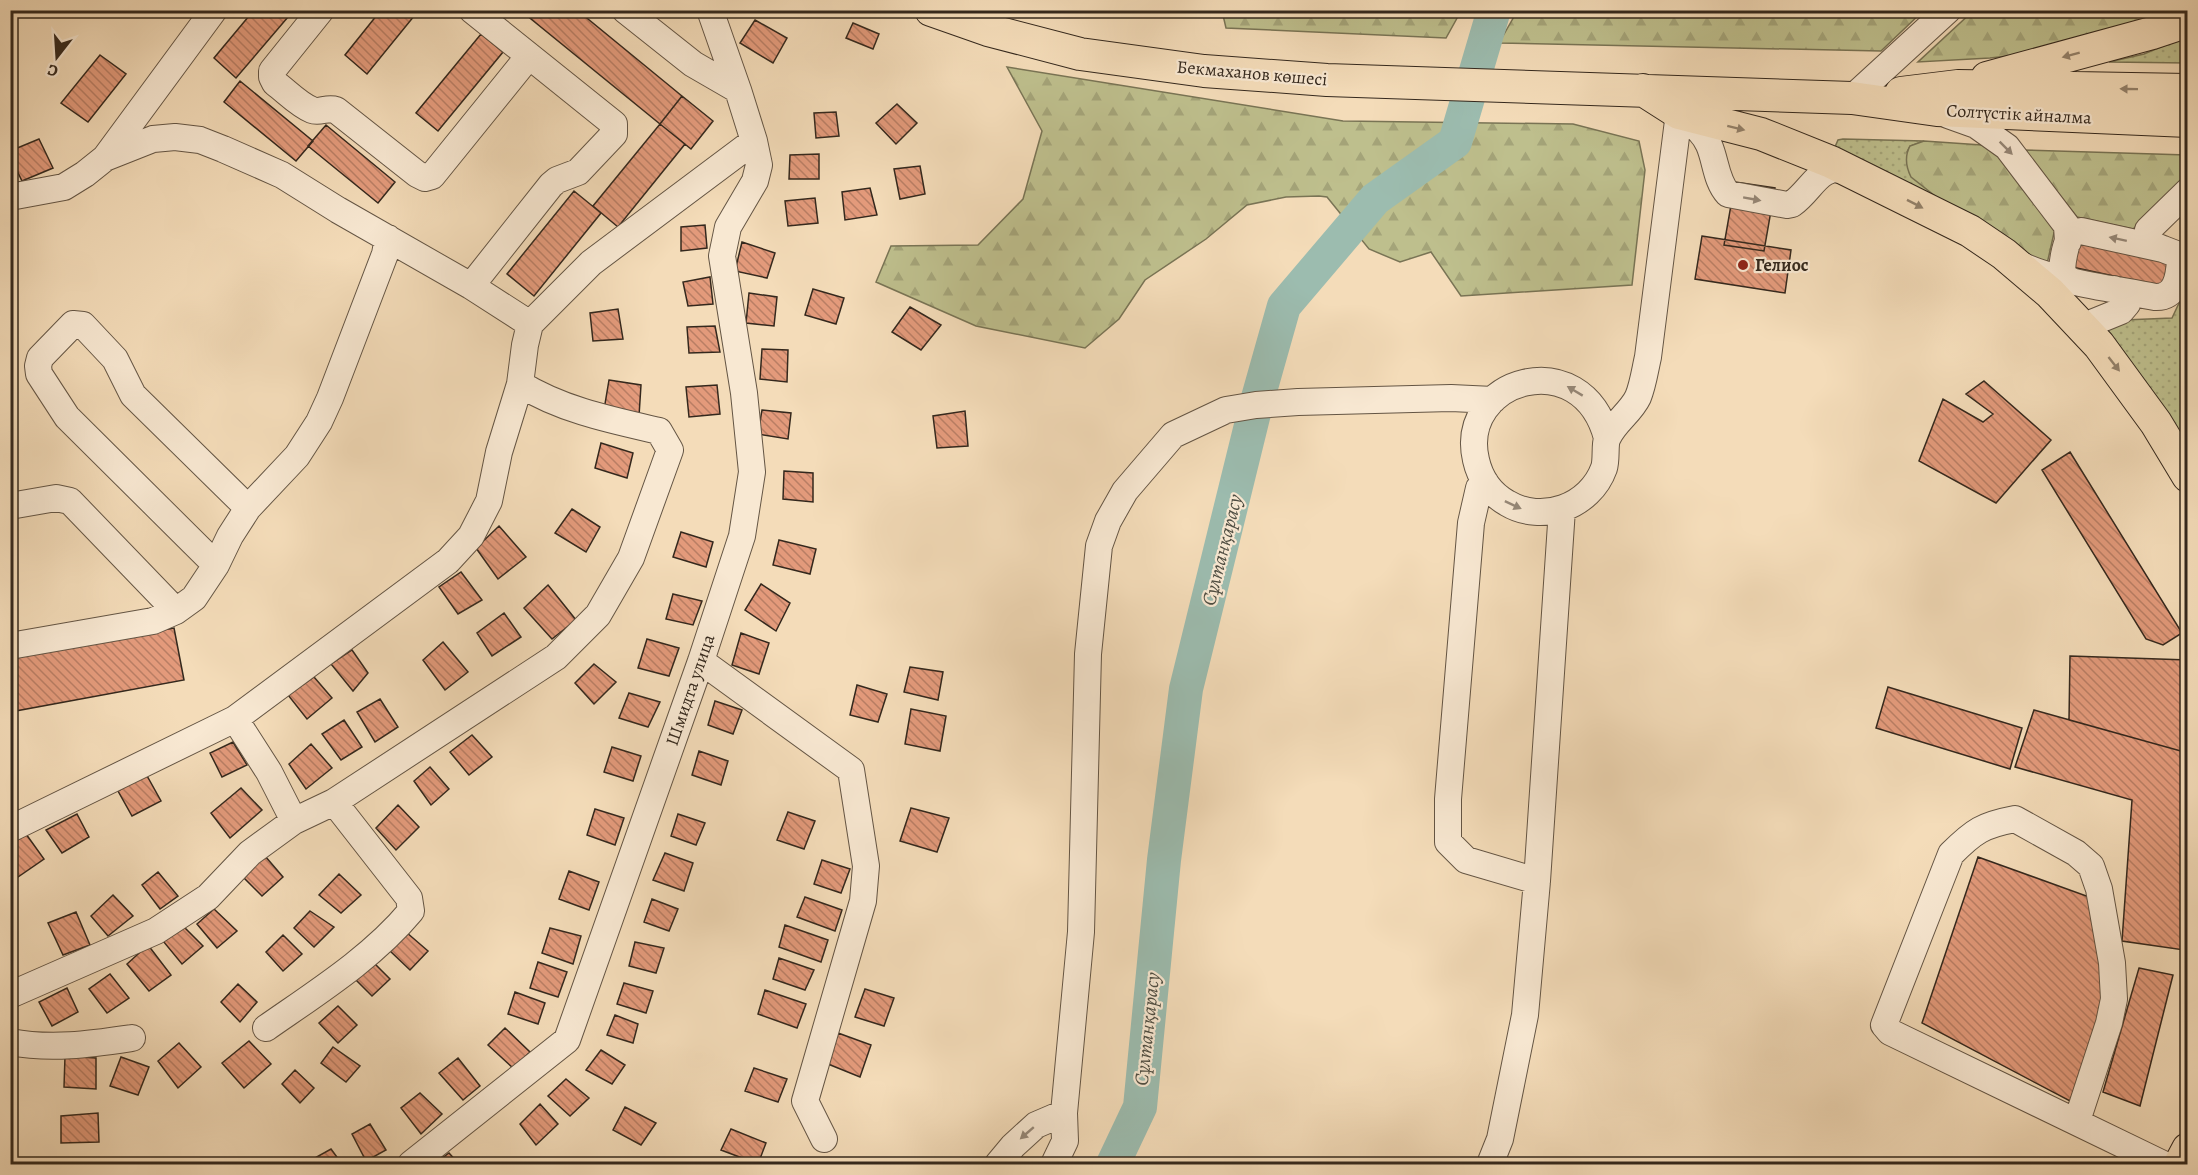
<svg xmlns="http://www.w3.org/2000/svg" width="2198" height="1175" font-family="Alegreya,serif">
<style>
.grass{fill:url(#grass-dots);stroke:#797455;stroke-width:1.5}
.forest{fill:url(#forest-firs);stroke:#797455;stroke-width:1.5}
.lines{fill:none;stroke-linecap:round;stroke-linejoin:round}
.river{stroke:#9cbcaf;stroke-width:34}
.building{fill:url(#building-back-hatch);stroke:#34281d;stroke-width:1.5}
.minor-casing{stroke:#645544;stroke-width:28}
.major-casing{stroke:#34281d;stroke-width:34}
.minor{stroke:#f8e8d2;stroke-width:26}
.major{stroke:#f4dcb9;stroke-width:32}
.oneway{fill:#94826b}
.oneway2{fill:#968878}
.poi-dot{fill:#8f2418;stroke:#f8e8d2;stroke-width:2}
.labels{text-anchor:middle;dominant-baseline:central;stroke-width:4.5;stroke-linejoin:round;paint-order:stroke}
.street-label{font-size:18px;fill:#34281d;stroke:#f8e8d2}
.poi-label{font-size:18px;font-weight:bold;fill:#34281d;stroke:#f8e8d2;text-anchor:start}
.water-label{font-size:20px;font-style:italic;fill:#4e4d42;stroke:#f8e8d2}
</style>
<defs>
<pattern id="grass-dots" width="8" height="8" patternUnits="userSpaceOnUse" patternTransform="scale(1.5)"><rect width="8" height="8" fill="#bebf8d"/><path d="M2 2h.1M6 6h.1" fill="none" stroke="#a4a479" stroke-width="1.8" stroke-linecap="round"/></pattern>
<pattern id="forest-firs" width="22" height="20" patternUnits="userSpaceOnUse" patternTransform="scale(1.5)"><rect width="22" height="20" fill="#bebf8d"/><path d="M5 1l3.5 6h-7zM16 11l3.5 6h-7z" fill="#a4a479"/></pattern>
<pattern id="building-back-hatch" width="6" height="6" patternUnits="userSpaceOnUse" patternTransform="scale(1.5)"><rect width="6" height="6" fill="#e39a7b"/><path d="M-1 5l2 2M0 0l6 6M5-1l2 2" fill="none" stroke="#b97e64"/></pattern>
</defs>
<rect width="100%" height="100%" fill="#f4dcb9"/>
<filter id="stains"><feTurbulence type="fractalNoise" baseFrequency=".00333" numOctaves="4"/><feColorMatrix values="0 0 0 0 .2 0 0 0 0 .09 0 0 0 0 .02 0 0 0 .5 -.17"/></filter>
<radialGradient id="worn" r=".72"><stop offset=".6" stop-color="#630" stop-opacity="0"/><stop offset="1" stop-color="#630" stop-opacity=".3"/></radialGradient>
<path class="grass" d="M2187,36V63L2109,62L2144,54Z
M1843,139L1924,141L1910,146L1907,152L1953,210L1835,147L1838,140Z
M2187,286V447L2101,331L2124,320L2172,318Z"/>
<path class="forest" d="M1222,11V10L1461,11L1446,38L1226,28Z
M1534,11V10L1923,11L1881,51L1499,43L1515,15Z
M1973,11H2186L2051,51L1990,58L1918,62Z
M1007,67L1343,121L1573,124L1639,141L1645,170L1632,285L1461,296L1431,252L1400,262L1369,249L1327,197L1319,196L1286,197L1247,205L1206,239L1145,280L1119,319L1085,348L976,326L876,282L891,246L978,245L1023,199L1042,131Z
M1924,141L1982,145L2001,153L2056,224L2047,264L2025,258L1953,210L1911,177C1906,167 1904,157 1910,146Z
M2024,150L2187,155V179L2133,229L2077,217Z"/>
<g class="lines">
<path class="river" d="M1113,1164L1140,1107L1164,860L1186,689L1256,405L1284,306L1375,199L1455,142L1494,10"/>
</g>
<path class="building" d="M254,10H294L236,78L214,58Z
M381,10H419L367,74L345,55Z
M520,10H577L682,96L660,124Z
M755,20L787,38L773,63L740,43Z
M853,23L879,34L873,49L846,38Z
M481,34L503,52L438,131L416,113Z
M100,55L126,74L88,122L61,103Z
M240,81L313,141L296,161L224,102Z
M682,96L713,121L691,149L660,124Z
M897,104L917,123L896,144L876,123Z
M836,112L839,136L816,138L814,113Z
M660,124L685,144L618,227L593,206Z
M326,125L395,182L378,203L308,146Z
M39,139L53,168L22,181L10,156V151Z
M819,154V179H789L790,155Z
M920,166L925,194L900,199L894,169Z
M1735,182L1775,188L1764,251L1724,245Z
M870,188L877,215L845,220L842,192Z
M574,191L601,213L534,296L507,274Z
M815,198L818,223L788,226L785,201Z
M705,225L707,248L681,251V227Z
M1702,236L1791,250L1785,293L1695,279Z
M2078,239L2171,259L2165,287L2072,267Z
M742,242L775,253L767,278L735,271Z
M710,277L713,304L688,306L683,282Z
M813,289L844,298L836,324L805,315Z
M749,293L777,297L774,326L746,323Z
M910,307L941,325L921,350L892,332Z
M618,309L623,339L593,341L590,313Z
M715,326L720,352L689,353L687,327Z
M762,349L788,350L787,382L760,379Z
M609,380L641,385L639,416L604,410Z
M1984,381L2051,440L1996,503L1919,461L1943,399L1983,422L1993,414L1966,394Z
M717,385L720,414L689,417L686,387Z
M762,410L791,413L788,439L758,434Z
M965,411L968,446L937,448L933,416Z
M601,443L633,453L627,478L595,468Z
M2070,452L2182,633L2163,645L2146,639L2042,470Z
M784,471L813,473V502L783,499Z
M572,509L600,527L586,552L555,533Z
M499,526L526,557L498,579L476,548Z
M681,532L713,542L706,567L673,557Z
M779,540L816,549L810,574L773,565Z
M461,572L482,600L458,614L439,587Z
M761,584L790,603L776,631L745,610Z
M548,585L576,620L552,639L524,608Z
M673,594L702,601L693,625L666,619Z
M504,613L521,637L492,656L477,633Z
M174,628L184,680L10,712V657Z
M741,633L769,643L759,674L732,665Z
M647,639L679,648L669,676L638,668Z
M443,642L468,672L445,690L423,660Z
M352,650L368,673L353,691L331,664Z
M2070,656L2188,660V753L2069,720Z
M594,664L616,682L594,704L575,683Z
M910,667L943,672L938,700L904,692Z
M314,677L332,698L307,719L288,695Z
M857,685L887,694L878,722L850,715Z
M1888,687L2022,728L2010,769L1876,728Z
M629,693L660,702L648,727L619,718Z
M380,699L398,727L375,742L357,712Z
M715,701L742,710L733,734L708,725Z
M911,709L946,716L940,751L905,744Z
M2034,710L2188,753V914L2184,950L2122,941L2132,800L2015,767Z
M344,720L362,747L341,760L322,734Z
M472,735L492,757L469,775L450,752Z
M233,742L247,765L222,777L210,753Z
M311,744L332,768L306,789L289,764Z
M612,747L641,756L633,781L604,772Z
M699,751L728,761L721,785L692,775Z
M430,767L449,789L431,805L414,781Z
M146,774L161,801L132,816L118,791Z
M241,788L262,810L230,838L211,813Z
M398,805L419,827L396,850L376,828Z
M911,808L949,818L937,852L900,841Z
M595,809L624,818L615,845L587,835Z
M788,812L815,821L804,849L777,840Z
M77,814L89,837L62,853L46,830Z
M678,814L705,823L696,845L671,836Z
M26,834L44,859L18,877L10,865V845Z
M665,853L693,863L684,891L653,880Z
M265,856L283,877L262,896L243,877Z
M1978,857L2092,898L2105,1003L2070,1101L1922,1023Z
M822,860L850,869L841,893L814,884Z
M569,871L599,882L589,910L559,899Z
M158,872L178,896L160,909L142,885Z
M339,874L361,895L341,913L319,895Z
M113,895L133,916L108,936L91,916Z
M805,897L842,910L835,931L797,917Z
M652,899L678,909L669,931L644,922Z
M214,909L237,931L217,948L197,924Z
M310,911L334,927L314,947L294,928Z
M76,912L90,945L63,955L48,923Z
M785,925L828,940L821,962L779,947Z
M183,926L203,946L182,964L163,941Z
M550,928L581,936L573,964L542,953Z
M406,932L428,951L410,970L389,950Z
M283,935L302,954L283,971L266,952Z
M635,942L664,948L656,973L629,966Z
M148,945L171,975L149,991L127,964Z
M10,949H14L18,980L10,981Z
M779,958L814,970L805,990L773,979Z
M371,960L390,979L372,996L353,977Z
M538,962L567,972L558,997L530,988Z
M2139,968L2173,975L2140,1106L2103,1092Z
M110,974L129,998L107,1013L89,989Z
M624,983L653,991L646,1013L617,1004Z
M238,984L257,1002L240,1022L221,1002Z
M67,988L78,1012L52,1026L39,1002Z
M865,989L894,998L884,1026L855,1017Z
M765,990L806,1004L797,1028L758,1014Z
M515,992L545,1003L538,1024L508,1014Z
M338,1006L357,1025L338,1043L319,1023Z
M615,1015L638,1024L633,1043L607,1035Z
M505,1028L530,1052L513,1068L488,1045Z
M838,1033L871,1045L860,1077L828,1064Z
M249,1041L271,1064L244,1088L222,1063Z
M179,1043L201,1067L178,1088L158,1061Z
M333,1047L360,1066L346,1082L321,1063Z
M601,1050L625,1065L612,1084L586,1070Z
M65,1056L96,1058V1089L64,1087Z
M121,1057L149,1067L138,1095L110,1086Z
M458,1058L480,1086L463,1100L439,1073Z
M754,1068L787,1079L778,1102L745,1091Z
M295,1070L314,1088L300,1103L282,1084Z
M566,1079L589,1098L570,1116L548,1096Z
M420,1093L442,1114L421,1134L401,1108Z
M540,1104L558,1124L536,1145L520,1124Z
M625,1107L656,1123L641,1145L613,1130Z
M98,1113L99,1142L61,1143V1116Z
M370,1124L386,1150L366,1161L352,1134Z
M731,1129L766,1143L758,1164L721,1150Z
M331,1149L342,1164H316L313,1159Z
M449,1153L459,1164H434Z"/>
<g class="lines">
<defs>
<path id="minor" d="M321,10L272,71V77L275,83C286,91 299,105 312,110C320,113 327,107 336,110L417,174L425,178L432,176L529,56
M625,10L693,64L738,90
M1852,98L1948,10
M1680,113C1691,123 1703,131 1709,145C1716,161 1716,181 1728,194L1787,205L1792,204C1814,188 1819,162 1849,171
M1948,115L1976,125L2007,147L2067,226L2068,242
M105,158L153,139L175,137L200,140L223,149L282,175L338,210L471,286L530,324
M10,197L64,187L85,174L105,158L214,10
M2163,249C2153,245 2146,242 2148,230L2188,191
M2021,265C2056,282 2116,289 2155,297C2176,298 2179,277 2180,260L2176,254L2163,249L2081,231C2077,232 2075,231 2072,234C2066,239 2060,269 2063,276L2070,280
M471,286L551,185L557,180L578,172L614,134V124L472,10
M2093,338L2089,330L2094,322L2121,311L2127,304L2125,295L2114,289
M1607,438C1582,342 1457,379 1476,460C1480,478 1491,494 1507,503C1542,524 1590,507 1604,468C1607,459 1604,443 1608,437C1615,422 1631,412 1638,397C1643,385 1645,370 1648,357L1679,113L1686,95
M1485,482L1479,488L1471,523L1448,799V842L1466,860L1537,881
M10,506L56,498L70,501L176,611
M216,565L67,417L39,374L38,366L40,358L73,324L83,325L115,359L133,395L248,508
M10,646L153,621L176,611L194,598L216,565L230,536L248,508L297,456L319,422L330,398L385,254L388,238
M701,661L851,770L866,866L863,901L805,1101L824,1139
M235,719L269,772L294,821
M10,829L235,719L448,561L471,536L489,501L499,452L520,384L525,345L530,324L591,263L754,141
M10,995L156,931L208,897L250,853L294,821L334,802L556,657L598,615L631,558L670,450L659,431C611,420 562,410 520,384
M266,1028C316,993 372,958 411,911L409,898L334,802
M10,1042C52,1050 91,1044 132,1038
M2077,1121L2109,1023L2114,999L2112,963L2099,889L2091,866L2076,853L2015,819C1983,825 1974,831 1951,854L1884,1025L1890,1032L2163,1164
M411,1164L567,1040L701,661L742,536L752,472L744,393L722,256L728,227L755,181L759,165L754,141L738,90L710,10
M998,1164L1013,1146L1036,1125L1064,1113
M1054,1164L1065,1141L1064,1113L1081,932L1088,654L1099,546L1108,521L1125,491L1173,435L1226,410L1256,405L1298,402L1451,398L1493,400
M1490,1164L1500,1139L1525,1015L1537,881L1562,509"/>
<path id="major" d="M931,10L988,30L1080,54L1204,71L1327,80L1852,98L1937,110L2188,121
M1987,78L2152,33L2188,21
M1643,90L1679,113L1761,134L1831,162L1970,231L2004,254L2050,293L2099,345L2156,423L2188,476
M1901,93L1958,86L2188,90
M2180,1164L2188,1149"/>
</defs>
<use href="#minor" class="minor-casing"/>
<use href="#major" class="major-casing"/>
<use href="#minor" class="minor"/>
<use href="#major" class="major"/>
</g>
<defs><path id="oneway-solid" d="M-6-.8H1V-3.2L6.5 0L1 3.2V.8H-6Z" transform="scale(1.5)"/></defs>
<g class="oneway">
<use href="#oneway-solid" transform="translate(2071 55) rotate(165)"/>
<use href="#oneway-solid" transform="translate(2129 89) rotate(-179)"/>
<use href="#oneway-solid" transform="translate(1736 128) rotate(14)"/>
<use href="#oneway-solid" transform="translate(1915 204) rotate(27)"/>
<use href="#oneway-solid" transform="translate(2114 364) rotate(52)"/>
</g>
<g class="oneway2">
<use href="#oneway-solid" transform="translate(2006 148) rotate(45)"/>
<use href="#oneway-solid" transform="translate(1752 199) rotate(10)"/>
<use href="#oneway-solid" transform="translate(2118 239) rotate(-168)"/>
<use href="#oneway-solid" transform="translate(1575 391) rotate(-149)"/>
<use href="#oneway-solid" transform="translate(1513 505) rotate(25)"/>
<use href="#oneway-solid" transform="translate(1027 1133) rotate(139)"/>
</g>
<circle class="poi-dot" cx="1743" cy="265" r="6"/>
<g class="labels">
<g class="street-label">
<text transform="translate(1252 73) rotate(5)">Бекмаханов көшесі</text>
<text transform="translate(2019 114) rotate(3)">Солтүстік айналма</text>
<text transform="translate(690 690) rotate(-71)">Шмидта улица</text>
</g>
<g class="poi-label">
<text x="1755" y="265">Гелиос</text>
</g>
<g class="water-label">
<text transform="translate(1222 550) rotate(-76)">Сұлтанқарасу</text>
<text transform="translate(1147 1029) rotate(-84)">Сұлтанқарасу</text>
</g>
</g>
<rect width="2198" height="1175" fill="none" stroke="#f4dcb9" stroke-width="36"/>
<rect x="12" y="12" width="2174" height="1151" fill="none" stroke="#34281d" stroke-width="3"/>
<rect x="18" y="18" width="2162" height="1139" fill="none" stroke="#34281d" stroke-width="1.5"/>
<g transform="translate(57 57) rotate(197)" stroke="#f8e8d2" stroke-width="4.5" paint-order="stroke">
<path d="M0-4.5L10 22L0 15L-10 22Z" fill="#34281d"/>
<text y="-9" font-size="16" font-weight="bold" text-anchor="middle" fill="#34281d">С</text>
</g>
<rect width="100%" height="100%" filter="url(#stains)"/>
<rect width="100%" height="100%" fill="url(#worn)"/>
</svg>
